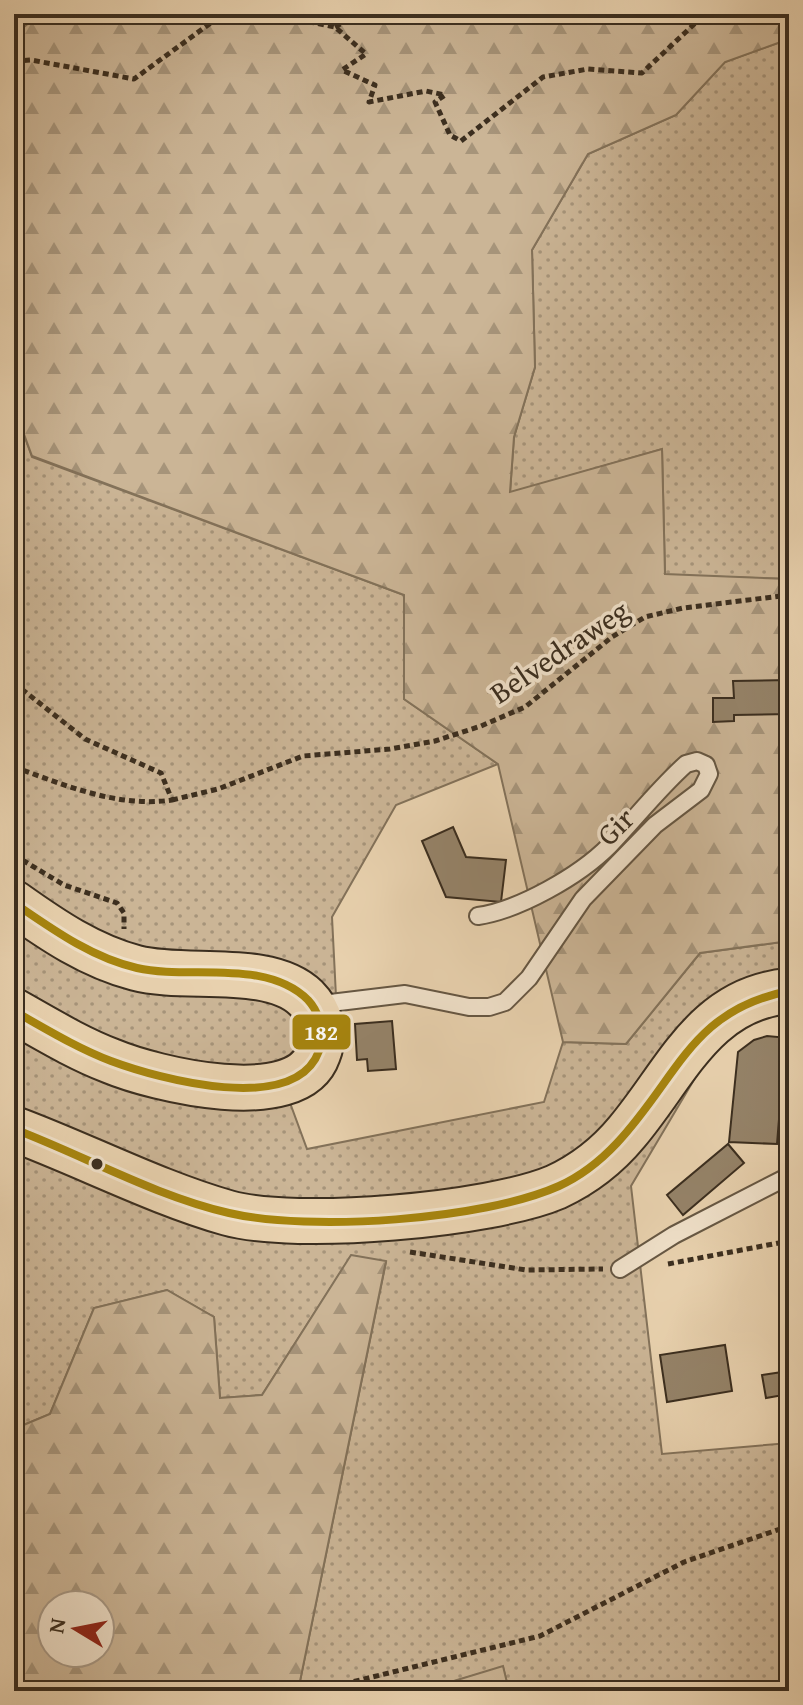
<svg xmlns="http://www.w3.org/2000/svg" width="803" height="1705" font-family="'Gentium Book Plus',serif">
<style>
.grass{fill:url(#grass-dots);stroke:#83725a;stroke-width:2}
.forest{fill:url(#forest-firs);stroke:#83725a;stroke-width:2;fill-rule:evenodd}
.building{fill:#958369;stroke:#3b2e1f;stroke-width:2}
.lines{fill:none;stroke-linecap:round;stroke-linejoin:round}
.service-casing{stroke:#665743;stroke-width:20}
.primary-casing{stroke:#3b2e1f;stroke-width:48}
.path{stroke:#3b2e1f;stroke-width:5;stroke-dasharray:6 4;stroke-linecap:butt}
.service{stroke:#f0e1ca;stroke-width:16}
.primary{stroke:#e8d1ae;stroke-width:44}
.bus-1-casing{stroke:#f0e1ca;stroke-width:14}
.bus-1{stroke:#a7850e;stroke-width:8}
.bus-dot{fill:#3b2e1f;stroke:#f0e1ca;stroke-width:3}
.labels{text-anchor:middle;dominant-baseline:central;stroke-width:7;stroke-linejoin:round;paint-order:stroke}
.street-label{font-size:30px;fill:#3b2e1f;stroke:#f0e1ca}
.line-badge{stroke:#f0e1ca;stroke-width:3}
.badge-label{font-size:22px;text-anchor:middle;font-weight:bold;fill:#fff}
</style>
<defs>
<pattern id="grass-dots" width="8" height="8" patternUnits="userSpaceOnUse" patternTransform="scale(2)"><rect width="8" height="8" fill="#cbb596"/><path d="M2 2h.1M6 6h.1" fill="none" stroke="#a6947a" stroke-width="1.8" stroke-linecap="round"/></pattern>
<pattern id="forest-firs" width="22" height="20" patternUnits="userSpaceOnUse" patternTransform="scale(2)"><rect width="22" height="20" fill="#cbb596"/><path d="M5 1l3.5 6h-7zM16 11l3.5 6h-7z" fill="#a6947a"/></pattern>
</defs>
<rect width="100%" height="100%" fill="#e8d1ae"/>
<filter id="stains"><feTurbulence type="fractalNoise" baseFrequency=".0025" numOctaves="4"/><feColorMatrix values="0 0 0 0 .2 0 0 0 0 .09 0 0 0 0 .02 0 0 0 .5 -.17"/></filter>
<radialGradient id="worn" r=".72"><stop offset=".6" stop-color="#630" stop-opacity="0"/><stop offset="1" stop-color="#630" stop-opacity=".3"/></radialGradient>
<path class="grass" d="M789,39V579L665,575L662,449L510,493L514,437L535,367L532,250L588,154L676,115L725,62Z
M14,407L32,457L404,595V699L498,764L396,805L332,917L339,1056L289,1100L307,1149L544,1102L563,1042L626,1044L700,953L789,941V1001L730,1019L631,1186L662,1454L789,1443V1691H509L503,1667L421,1691H298L386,1262L351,1256L262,1395L220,1398L214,1317L167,1290L94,1308L50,1414L14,1429Z"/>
<path class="forest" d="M40,14H789V39L725,62L676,115L588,154L532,250L535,367L514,437L510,492L662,449L665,574L789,579V941L700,953L626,1044L563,1042L498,764L404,699V595L32,456L14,407V35Z
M351,1255L386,1261L298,1691H14V1429L50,1414L94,1308L167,1290L214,1317L220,1398L262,1395ZM52,1605H100V1653H52Z
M503,1666L509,1691H421Z"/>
<path class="building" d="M789,680V714L734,715V721L713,722V698H734L733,681Z
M453,827L466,857L506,860L501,902L446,897L422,841Z
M392,1021L396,1069L368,1071L367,1059L357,1060L355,1024Z
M789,1028V1099L780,1107L777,1144L729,1142L738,1052L754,1040L767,1036L788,1038Z
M728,1144L744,1163L683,1215L667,1195Z
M725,1345L732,1391L667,1402L660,1355Z
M789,1371V1394L766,1398L762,1375Z"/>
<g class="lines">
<defs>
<path id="service" d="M314,1005L405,994L469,1007H489L505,1002L529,978L583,899L655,825L701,790L709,774L706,765L697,761L686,764C658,789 635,819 609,846C579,876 519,910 478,916
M620,1269L674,1235L789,1176"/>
<path id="primary" d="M14,903C52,930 90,956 136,968C185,981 269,962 306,998C321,1013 326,1034 318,1054C297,1114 154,1079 111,1061C77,1048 46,1029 14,1011
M14,1129C84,1155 157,1193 228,1213C296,1232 491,1215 556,1187C584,1174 608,1155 627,1132C676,1074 704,998 789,991"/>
</defs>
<use href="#service" class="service-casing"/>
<use href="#primary" class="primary-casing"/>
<path class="path" d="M269,14L335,27L366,54L342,70L375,85L369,102L426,91L445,95L435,102L450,135L461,141L543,77L588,69L642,73L705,14
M335,27L359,14
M14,61L31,60L134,79L223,14
M14,683L85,739L161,773L172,800C117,808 65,785 14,767
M172,800L218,789L303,756L390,749L435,741L481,726L525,707L612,637L645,617L683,608L789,595
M14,855L64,885L117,903L124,913V929
M410,1252L526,1270L603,1269
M668,1264L789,1241
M315,1691L540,1636L684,1562L789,1526"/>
<use href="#service" class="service"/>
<use href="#primary" class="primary"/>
<defs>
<path id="bus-1" d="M14,903C52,929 92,958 137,968C189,980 266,958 308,1000C320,1013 325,1034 319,1051C295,1116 159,1079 111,1061C77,1048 46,1029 14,1011
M14,1129C85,1156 155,1196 229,1213C310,1232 483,1220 559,1186C581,1176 601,1160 617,1143C678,1078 691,1010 789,991"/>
</defs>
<use href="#bus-1" class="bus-1-casing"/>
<use href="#bus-1" class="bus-1"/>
</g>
<circle class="bus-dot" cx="97" cy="1164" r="7"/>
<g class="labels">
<g class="street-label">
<text transform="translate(559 651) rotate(-34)">Belvedraweg</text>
<text transform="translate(615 826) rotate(-45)">Gir</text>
</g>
</g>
<rect class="line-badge" x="291" y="1013" width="61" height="38" rx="8" fill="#a7850e"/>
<g class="badge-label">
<text x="321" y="1040">182</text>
</g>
<rect width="803" height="1705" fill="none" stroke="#e8d1ae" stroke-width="48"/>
<rect x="16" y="16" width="771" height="1673" fill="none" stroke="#3b2e1f" stroke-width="4"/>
<rect x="24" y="24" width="755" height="1657" fill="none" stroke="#3b2e1f" stroke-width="2"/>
<g transform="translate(76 1629) rotate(280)"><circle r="38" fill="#f0e1ca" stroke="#a89986" stroke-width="2"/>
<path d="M0-6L14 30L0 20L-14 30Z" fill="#8f2418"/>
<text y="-12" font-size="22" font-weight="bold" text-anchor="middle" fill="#3b2e1f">N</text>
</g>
<rect width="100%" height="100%" filter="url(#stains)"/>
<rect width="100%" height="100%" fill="url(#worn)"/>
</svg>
